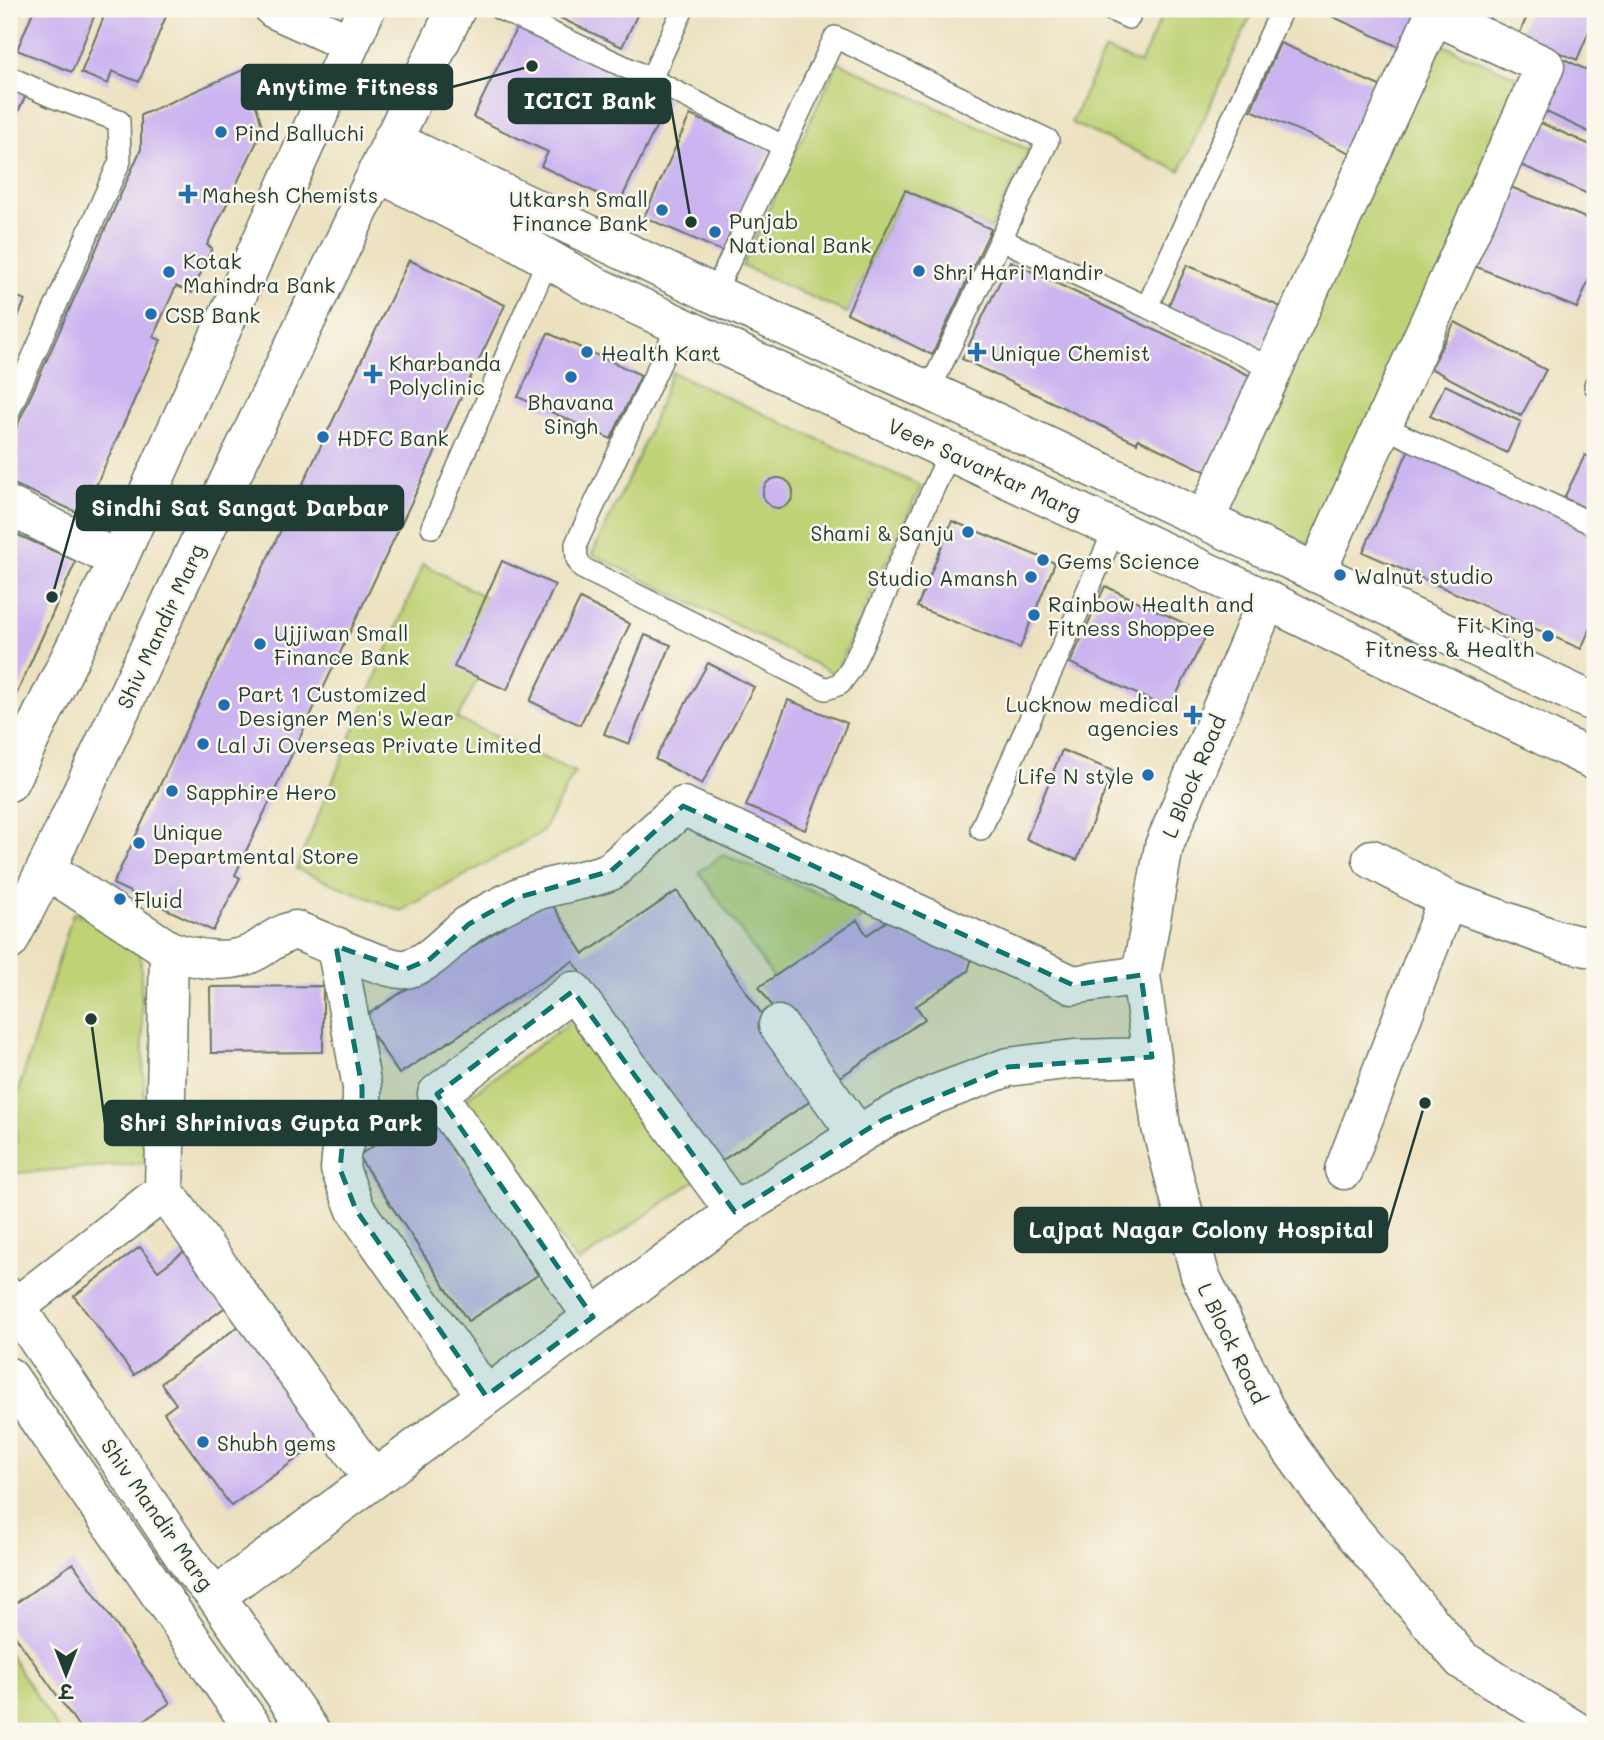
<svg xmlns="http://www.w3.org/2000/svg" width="1604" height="1740" font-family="Mali,'Playpen Sans Deva',sans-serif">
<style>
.green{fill:#bfd276;stroke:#6f8855;stroke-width:2}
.building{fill:#cbb4f0}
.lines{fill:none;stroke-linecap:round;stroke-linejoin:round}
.service-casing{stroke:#677665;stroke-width:24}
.minor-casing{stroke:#677665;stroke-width:41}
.tertiary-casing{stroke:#677665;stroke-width:41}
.service{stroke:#fff;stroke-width:21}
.minor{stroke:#fff;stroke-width:38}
.tertiary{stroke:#fff;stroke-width:38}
.marked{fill:#0f766e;fill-opacity:0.2;stroke:#0f766e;stroke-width:5;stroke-dasharray:14 9;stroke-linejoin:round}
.poi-dot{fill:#1f6fb2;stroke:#fbf7ec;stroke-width:2.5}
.labels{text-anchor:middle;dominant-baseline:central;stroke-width:5;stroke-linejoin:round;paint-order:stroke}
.poi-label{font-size:21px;fill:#1f3d34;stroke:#fbf7ec;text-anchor:start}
.street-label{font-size:21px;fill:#1f3d34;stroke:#fbf7ec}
.leader{fill:none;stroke:#1f3d34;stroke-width:2.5}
.callout-dot{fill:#1f3d34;stroke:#fbf7ec;stroke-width:2.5}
.callout{fill:#1f3d34;stroke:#1f3d34;stroke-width:2.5}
.callout-label{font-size:23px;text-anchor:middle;font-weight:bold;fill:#fff}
</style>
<rect width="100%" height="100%" fill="#fbf7ec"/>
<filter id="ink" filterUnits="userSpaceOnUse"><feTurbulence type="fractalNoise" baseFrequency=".0143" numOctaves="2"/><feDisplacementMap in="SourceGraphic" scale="14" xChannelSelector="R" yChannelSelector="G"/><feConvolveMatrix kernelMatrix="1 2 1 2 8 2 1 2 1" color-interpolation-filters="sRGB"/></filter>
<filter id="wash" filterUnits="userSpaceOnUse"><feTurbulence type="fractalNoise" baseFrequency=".00686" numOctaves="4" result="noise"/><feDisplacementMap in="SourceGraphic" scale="28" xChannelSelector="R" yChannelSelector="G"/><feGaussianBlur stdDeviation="1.57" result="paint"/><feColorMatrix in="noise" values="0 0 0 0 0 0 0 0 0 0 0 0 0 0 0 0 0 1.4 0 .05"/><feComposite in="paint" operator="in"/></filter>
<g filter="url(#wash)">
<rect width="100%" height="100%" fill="#ece1bf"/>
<path class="green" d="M1165,9H1254L1180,171L1071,123L1105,49L1140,64Z
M1427,38L1526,81L1320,550L1221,507Z
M838,62L1029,150L991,229L905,190L847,313L742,266Z
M672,372L921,486L835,674L592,554L636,463Z
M423,564L513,612L457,719L575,772L542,832L401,911L296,869Z
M723,855L869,913L775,980L699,872Z
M73,913L140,938L146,1163L16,1173V1099Z
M579,1016L697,1179L578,1263L461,1102Z
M9,1654L59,1731H9Z"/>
<g id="blocks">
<path class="building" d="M34,9H97L72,72L17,50Z
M107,9H169L139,82L112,71L108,84L81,73Z
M541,9H640L622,47Z
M1316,9H1433L1412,53Z
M1449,9H1493L1486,28Z
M1530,9H1595V17L1577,60L1519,35Z
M517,27L669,100L619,204L541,166L548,152L473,117Z
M1280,43L1389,90L1360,157L1251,110Z
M1564,59L1595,74V135L1540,109Z
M245,69L263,129L207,245L212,248L192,293L176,286L153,337L161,340L83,515L9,482V444L141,149V115Z
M9,84L27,93L9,131Z
M690,115L770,150L724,252L644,217Z
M1532,119L1595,147V197L1514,162Z
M1506,185L1595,222V265L1577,308L1472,265Z
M905,190L991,229L932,355L847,313Z
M409,260L505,305L247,849L235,875L240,878L213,931L113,884Z
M1010,261L1261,381L1215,476L1138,439L1137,443L962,359Z
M1187,265L1281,307L1259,357L1164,315Z
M9,293L25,300L9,339Z
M1455,322L1546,370L1521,416L1430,368Z
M548,333L641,375L611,439L518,397Z
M1445,385L1521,422L1507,453L1430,416Z
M1409,449L1595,532V618L1581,649L1363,552Z
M1585,455L1595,460V513L1564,498Z
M763 493a15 15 0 1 1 30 0a15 15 0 1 1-30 0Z
M952,521L1055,563L1020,648L917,607Z
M9,531L76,561L9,711Z
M502,561L555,585L507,690L454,667Z
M1105,586L1207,634L1169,709L1070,663Z
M580,599L630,624L580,725L530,701Z
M645,635L671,645L629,744L604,734Z
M708,663L754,687L702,784L655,759Z
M788,700L847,723L805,830L746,806Z
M1062,750L1113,771L1077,860L1026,839Z
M677,891L818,1096L714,1166L573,961L399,1074L362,1018L548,898L584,954Z
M900,912L975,948L968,971L916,1006L925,1019L827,1086L759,987L857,920L867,935Z
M323,986V1052L211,1053L210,987Z
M429,1109L538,1275L468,1321L358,1156Z
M140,1247L158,1271L190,1247L232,1302L134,1375L74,1296Z
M243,1323L327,1437L231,1506L164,1413L176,1404L161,1383Z
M73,1563L170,1703L128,1731H82L9,1627V1608Z"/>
</g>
</g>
<g filter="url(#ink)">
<use href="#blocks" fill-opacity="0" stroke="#677665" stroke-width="2"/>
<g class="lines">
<defs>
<path id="service" d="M500,9L651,79L783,146
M1109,9L1129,18
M9,77L53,97L119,121L120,161L9,411
M651,79L683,9
M1000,239L1147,307L1274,370
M714,294L835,37L1048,140L929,391
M1147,307L1282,9
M678,325L576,544L577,559L582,568L826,689L840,684L851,669L950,452
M1595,385V386
M1382,426L1595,525
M432,527L548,259
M981,829L1115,529"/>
<path id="minor" d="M274,9L349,43
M9,506L118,560
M1205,520L1434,15L1545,66L1316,573
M1267,600L1164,846L1141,975L1161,1127L1200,1275L1272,1423L1337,1513L1462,1660L1576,1731
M1372,859L1447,900L1558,940L1587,947L1595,940
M46,869L169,950L164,1191L373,1479
M336,946L362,1087V1105L342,1148L340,1169L356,1210L486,1396
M169,950C195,959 231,966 256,951C269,943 279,934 295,930C314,937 391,973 406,969C433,963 449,938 471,923C484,914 499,907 513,900C544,884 579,884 611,871L683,806L1073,985L1141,975
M778,1025L858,1135
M1344,1170L1447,900
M16,1307L164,1191
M593,1317L437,1094L573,991L735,1212
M216,1596L735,1212L884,1119L936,1094L1008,1067L1074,1059L1152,1057"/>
<path id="tertiary" d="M392,140L714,294L929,391L1595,703
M377,172L469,219L510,237L591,284L1267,600L1595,761
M9,782L118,560L366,9
M9,941L46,869L176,591L456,9
M9,1297L194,1571L216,1596L310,1731
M9,1377L255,1731"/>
</defs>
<use href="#service" class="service-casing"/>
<use href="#minor" class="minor-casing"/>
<use href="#tertiary" class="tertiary-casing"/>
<use href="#service" class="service"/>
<use href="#minor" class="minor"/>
<use href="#tertiary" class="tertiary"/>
</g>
</g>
<path class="marked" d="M683,806L1073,985L1141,975L1152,1057L1008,1067L884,1119L735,1212L573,991L437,1094L593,1317L486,1396L356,1210L340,1169L342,1148L362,1105V1087L336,946L404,970L430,959L469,924L516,898L611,871Z"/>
<g class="poi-dot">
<circle cx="221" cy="132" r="7"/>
<path d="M184.5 183.5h7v7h7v7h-7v7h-7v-7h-7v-7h7z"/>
<circle cx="662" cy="210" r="7"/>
<circle cx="715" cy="232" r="7"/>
<circle cx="919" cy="271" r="7"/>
<circle cx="169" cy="272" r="7"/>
<circle cx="151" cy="314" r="7"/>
<circle cx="587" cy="352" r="7"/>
<path d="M973.5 341.5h7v7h7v7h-7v7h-7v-7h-7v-7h7z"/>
<path d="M369.5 363.5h7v7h7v7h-7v7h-7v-7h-7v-7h7z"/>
<circle cx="571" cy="377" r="7"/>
<circle cx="323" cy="437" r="7"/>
<circle cx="968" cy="532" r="7"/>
<circle cx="1043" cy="560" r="7"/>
<circle cx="1340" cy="575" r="7"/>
<circle cx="1031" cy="577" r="7"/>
<circle cx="1034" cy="615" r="7"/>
<circle cx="1548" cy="636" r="7"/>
<circle cx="260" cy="644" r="7"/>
<circle cx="224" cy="705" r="7"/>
<path d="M1189.5 704.5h7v7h7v7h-7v7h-7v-7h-7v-7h7z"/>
<circle cx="203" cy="744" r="7"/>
<circle cx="1148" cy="775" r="7"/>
<circle cx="172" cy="791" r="7"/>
<circle cx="139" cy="843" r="7"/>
<circle cx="120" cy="899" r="7"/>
<circle cx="203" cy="1442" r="7"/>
</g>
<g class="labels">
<g class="poi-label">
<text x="235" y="132">Pind Balluchi</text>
<text x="202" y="194">Mahesh Chemists</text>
<text x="648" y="198" text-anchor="end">Utkarsh Small<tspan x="648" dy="24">Finance Bank</tspan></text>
<text x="729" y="220">Punjab<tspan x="729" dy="24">National Bank</tspan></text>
<text x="183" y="260">Kotak<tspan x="183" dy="24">Mahindra Bank</tspan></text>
<text x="933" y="271">Shri Hari Mandir</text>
<text x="165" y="314">CSB Bank</text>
<text x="601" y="352">Health Kart</text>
<text x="991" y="352">Unique Chemist</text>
<text x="389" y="362">Kharbanda<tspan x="389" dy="24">Polyclinic</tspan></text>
<text x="571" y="401" text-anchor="middle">Bhavana<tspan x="571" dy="24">Singh</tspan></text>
<text x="337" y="437">HDFC Bank</text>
<text x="954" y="532" text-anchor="end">Shami &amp; Sanju</text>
<text x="1057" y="560">Gems Science</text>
<text x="1354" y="575">Walnut studio</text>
<text x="1017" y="577" text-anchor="end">Studio Amansh</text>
<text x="1048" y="603">Rainbow Health and<tspan x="1048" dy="24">Fitness Shoppee</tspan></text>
<text x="1534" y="624" text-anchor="end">Fit King<tspan x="1534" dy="24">Fitness &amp; Health</tspan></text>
<text x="274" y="632">Ujjiwan Small<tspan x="274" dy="24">Finance Bank</tspan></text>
<text x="238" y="693">Part 1 Customized<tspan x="238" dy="24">Designer Men's Wear</tspan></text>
<text x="1179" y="703" text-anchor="end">Lucknow medical<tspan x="1179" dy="24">agencies</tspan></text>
<text x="217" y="744">Lal Ji Overseas Private Limited</text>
<text x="1134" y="775" text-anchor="end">Life N style</text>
<text x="186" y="791">Sapphire Hero</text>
<text x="153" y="831">Unique<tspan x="153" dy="24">Departmental Store</tspan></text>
<text x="134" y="899">Fluid</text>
<text x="217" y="1442">Shubh gems</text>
</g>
<g class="street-label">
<text transform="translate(985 468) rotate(25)">Veer Savarkar Marg</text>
<text transform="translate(160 626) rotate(-65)">Shiv Mandir Marg</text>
<text transform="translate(1193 776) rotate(-67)">L Block Road</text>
<text transform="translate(1233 1343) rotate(64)">L Block Road</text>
<text transform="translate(158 1514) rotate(55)">Shiv Mandir Marg</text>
</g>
</g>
<path class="leader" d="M532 66L452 87M691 222L670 101M52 597L77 508M91 1019L105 1123M1425 1103L1387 1230"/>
<g class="callout-dot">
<circle cx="532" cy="66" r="7"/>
<circle cx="691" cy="222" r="7"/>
<circle cx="52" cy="597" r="7"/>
<circle cx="91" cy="1019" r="7"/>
<circle cx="1425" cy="1103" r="7"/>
</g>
<g class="callout">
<rect x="242" y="65" width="210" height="44" rx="7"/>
<rect x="509" y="79" width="161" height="44" rx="7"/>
<rect x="77" y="486" width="326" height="44" rx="7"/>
<rect x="105" y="1101" width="331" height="44" rx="7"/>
<rect x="1015" y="1208" width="372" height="44" rx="7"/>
</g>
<g class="callout-label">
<text x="347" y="95">Anytime Fitness</text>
<text x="590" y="109">ICICI Bank</text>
<text x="240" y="516">Sindhi Sat Sangat Darbar</text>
<text x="271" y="1131">Shri Shrinivas Gupta Park</text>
<text x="1201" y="1238">Lajpat Nagar Colony Hospital</text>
</g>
<rect width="1604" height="1740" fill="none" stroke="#fbf7ec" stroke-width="35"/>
<g transform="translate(66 1674) rotate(180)" stroke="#fbf7ec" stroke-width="5" paint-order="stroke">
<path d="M0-5L12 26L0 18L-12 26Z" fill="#1f3d34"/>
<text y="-10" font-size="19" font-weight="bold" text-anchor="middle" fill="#1f3d34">उ</text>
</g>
</svg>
